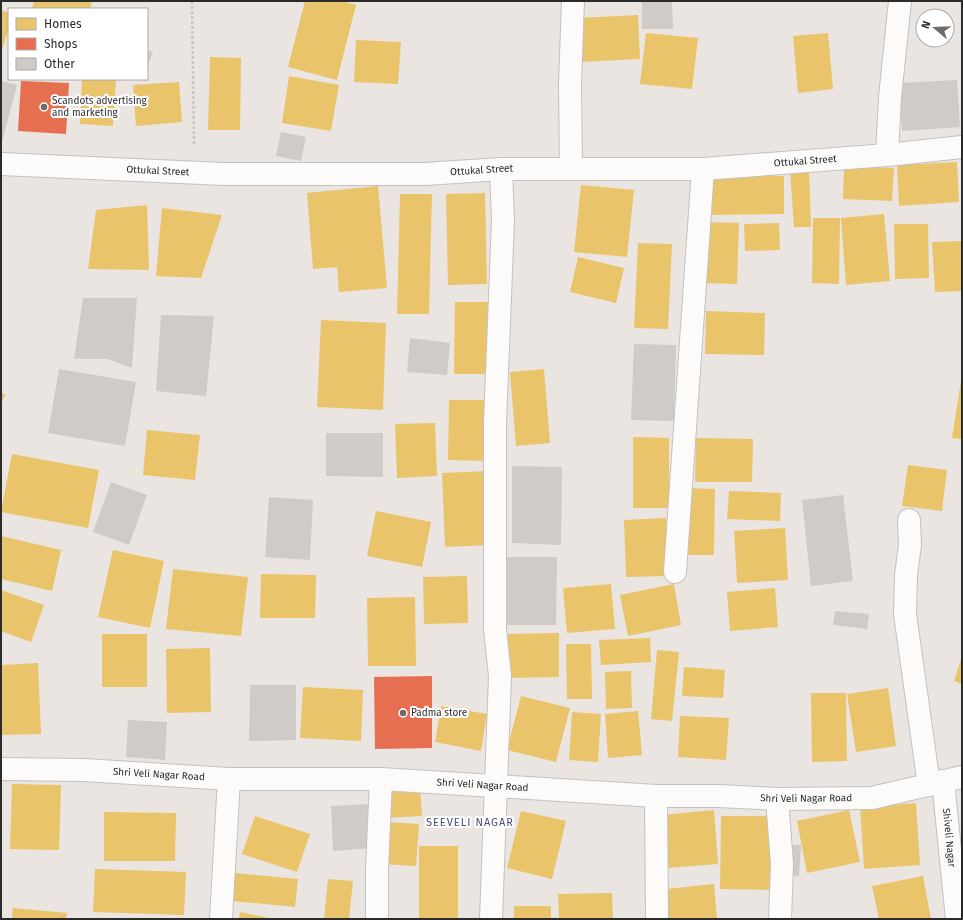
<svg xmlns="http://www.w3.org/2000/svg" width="963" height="920" font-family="'Fira Sans',sans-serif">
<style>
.homes{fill:#e9c46a}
.shops{fill:#e76f51}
.building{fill:#cfcbc7}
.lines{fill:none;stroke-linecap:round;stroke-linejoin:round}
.street-casing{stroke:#c3c1c2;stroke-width:24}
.path{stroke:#c8c7c7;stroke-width:2.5;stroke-dasharray:3 2;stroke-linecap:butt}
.street{stroke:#fcfbfa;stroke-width:22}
.poi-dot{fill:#6e6c6a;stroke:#fff;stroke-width:1.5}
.labels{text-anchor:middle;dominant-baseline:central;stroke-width:4;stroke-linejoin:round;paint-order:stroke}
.poi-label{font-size:10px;fill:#2b2b2b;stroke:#fff;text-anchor:start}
.street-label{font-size:10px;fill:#2b2b2b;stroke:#fff}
.neighbourhood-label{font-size:11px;letter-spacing:1px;fill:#48527f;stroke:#fff}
</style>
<rect width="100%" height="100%" fill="#eae5e0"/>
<path class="homes" d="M34,1H92L90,9H32Z
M305,1H341L356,5L337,80L288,67Z
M1,10L9,13V28L1,52Z
M638,15L640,59L580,62L578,18Z
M646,33L698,38L692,89L640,84Z
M828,33L833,89L798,93L793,36Z
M356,40L401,42L398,84L354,82Z
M210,57L241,58L240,130H208Z
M289,76L339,85L331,131L282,123Z
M82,79H116L113,126L80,124Z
M179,82L182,122L136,126L133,85Z
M957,162L959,202L899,206L897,165Z
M844,166L894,168L892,201L843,199Z
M809,170L811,227H794L790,171Z
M708,176H784V214L708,215Z
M581,185L634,190L627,257L574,252Z
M378,186L387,288L339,292L337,267L313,269L307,193Z
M485,193L487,284L448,285L446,194Z
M400,194H432L429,314H397Z
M147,205L149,270L88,269L96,210Z
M162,208L222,215L201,278L156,276Z
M884,214L890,281L846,285L841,218Z
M813,218H840L839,284L812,283Z
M705,222L739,223L737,284L703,283Z
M779,223L780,250L745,251L744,224Z
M894,224H928L929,278L895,279Z
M962,241V291L935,292L932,242Z
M638,243L672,244L668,329L634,328Z
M578,257L624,268L616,303L570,292Z
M455,302H490L489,374H454Z
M706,311L765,313L764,355L705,354Z
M321,320L386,323L383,410L317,407Z
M544,369L550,443L516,446L510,372Z
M961,381H962V439L952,438Z
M1,393L5,394L1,405Z
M449,400H486L485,461L448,460Z
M435,423L437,476L397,478L395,424Z
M147,430L200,435L195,480L143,475Z
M633,437L669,438V508H633Z
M696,438L753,439L752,482H695Z
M12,454L99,470L88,528L1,512Z
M908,465L947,470L942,511L902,506Z
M489,471L492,545L445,547L442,473Z
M686,488L715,489L714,555H684Z
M729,491L781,493L780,521L727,519Z
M376,511L431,522L422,567L367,556Z
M666,518L668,576L626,577L624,520Z
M785,528L788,580L737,583L734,531Z
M1,536L61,550L52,591L1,579Z
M113,550L164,561L150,628L98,617Z
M173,569L248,577L241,636L166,629Z
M261,574L316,575L315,618H260Z
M467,576L468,623L424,624L423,577Z
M611,584L615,629L567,633L563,588Z
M674,584L681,625L628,636L620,595Z
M775,588L778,627L730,631L727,592Z
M1,590L44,605L31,642L1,631Z
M415,597L416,666H368L367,598Z
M559,633V677L507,678L506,634Z
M102,634H147V687H102Z
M650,638L651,662L601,665L599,640Z
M566,644H591L592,699H567Z
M210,648L211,712L167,713L166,649Z
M657,650L679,652L672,721L651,719Z
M962,656V684L954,681Z
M38,663L41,734L1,735V665Z
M684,667L725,670L723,698L682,696Z
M631,671L632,708L606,709L605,672Z
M303,687L363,690L361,741L300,738Z
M888,688L896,746L856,752L847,694Z
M811,693H846L847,761L812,762Z
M521,696L570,708L556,762L507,750Z
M441,706L487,714L481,751L435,742Z
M638,711L642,755L608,758L605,714Z
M572,712L601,714L598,762L569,760Z
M680,716L729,718L726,760L678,757Z
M12,784L61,785L59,850L10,849Z
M420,785L422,816L386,818L385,787Z
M916,803L920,865L864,869L860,807Z
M714,810L718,864L667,868L663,815Z
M849,810L860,862L807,873L797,821Z
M521,811L566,821L552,879L507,868Z
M104,812L176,813L175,861H104Z
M255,816L310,834L297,872L242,854Z
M721,816H771V890L720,889Z
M383,822L419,824L416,866L380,864Z
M419,846H458V919H419Z
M95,869L186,872L184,915L93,912Z
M235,873L298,879L295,907L232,901Z
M923,876L931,919H879L872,886Z
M328,879L353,881L349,919H324Z
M714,884L717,919H669L666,889Z
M612,893L613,919H559L558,894Z
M514,906H551V919H514Z
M13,908L67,913L66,919H12Z
M240,912L268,918V919H239Z"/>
<path class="shops" d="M21,81L69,83L66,134L18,131Z
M432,676V748L375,749L374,677Z"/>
<path class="building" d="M642,1H672L673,29H642Z
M147,50L153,52L147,67Z
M957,80L960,127L902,131L899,83Z
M1,81L17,85L2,142L1,141Z
M281,132L306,137L301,161L276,156Z
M83,298H137L132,368L108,359H74Z
M161,315L214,316L206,396L156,391Z
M410,338L450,343L447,375L407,372Z
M634,344L676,345L674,421L631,420Z
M59,369L136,382L125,446L48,433Z
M326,433H383V477L326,476Z
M512,466L562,467L561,545L512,543Z
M111,482L147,495L129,545L93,532Z
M843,495L853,581L811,586L802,500Z
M269,497L313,500L310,560L265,557Z
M501,557H557L556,625H501Z
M835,611L869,614L867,629L833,625Z
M250,685H296V740L249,741Z
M128,720L167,722L165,760L126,757Z
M371,804L374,848L333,851L331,806Z
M784,845H801L799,876L783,875Z"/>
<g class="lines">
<defs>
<g id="street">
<path d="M887,155L890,97L900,1"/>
<path id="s1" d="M1,164L224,174H425L501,169H703L887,155L962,147"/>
<path d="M571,169L570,84L573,1"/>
<path d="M909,520L910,545L906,575L905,614L929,785"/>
<path d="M675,572L703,169"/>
<path id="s2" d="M1,769L84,770L229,779H381L656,796H719L777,799L872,798L962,777"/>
<path id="s3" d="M943,781L957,919"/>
<path d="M656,796L657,919"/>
<path d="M777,799L782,864L780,919"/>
<path d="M221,919L229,779"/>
<path d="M377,919V869L381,779"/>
<path d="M491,919L500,676L495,629V424L503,220L501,169"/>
</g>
</defs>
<use href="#street" class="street-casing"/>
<path class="path" d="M192,1L194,144"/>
<use href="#street" class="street"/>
</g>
<g class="poi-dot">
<circle cx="44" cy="107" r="4"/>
<circle cx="403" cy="713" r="4"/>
</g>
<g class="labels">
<g class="poi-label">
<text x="52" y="101">Scandots advertising<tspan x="52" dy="12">and marketing</tspan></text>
<text x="411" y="713">Padma store</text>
</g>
<g class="street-label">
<text stroke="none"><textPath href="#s1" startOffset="805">Ottukal Street</textPath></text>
<text stroke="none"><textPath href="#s1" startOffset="157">Ottukal Street</textPath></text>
<text stroke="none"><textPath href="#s1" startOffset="481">Ottukal Street</textPath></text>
<text stroke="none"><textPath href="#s2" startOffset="158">Shri Veli Nagar Road</textPath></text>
<text stroke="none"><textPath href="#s2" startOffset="482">Shri Veli Nagar Road</textPath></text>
<text stroke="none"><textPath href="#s2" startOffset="806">Shri Veli Nagar Road</textPath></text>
<text stroke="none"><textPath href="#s3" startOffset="57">Shiveli Nagar</textPath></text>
</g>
<g class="neighbourhood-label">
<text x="470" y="822">SEEVELI NAGAR</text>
</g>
</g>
<rect width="963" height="920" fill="none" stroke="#2b2b2b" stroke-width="4"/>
<rect x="8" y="8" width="140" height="72" fill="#ffffff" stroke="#aaaaaa"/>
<rect x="16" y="18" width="20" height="12" fill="#e9c46a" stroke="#aaaaaa"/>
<text x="44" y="28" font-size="12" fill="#2b2b2b">Homes</text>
<rect x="16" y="38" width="20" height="12" fill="#e76f51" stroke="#aaaaaa"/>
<text x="44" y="48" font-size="12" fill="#2b2b2b">Shops</text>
<rect x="16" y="58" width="20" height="12" fill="#cfcbc7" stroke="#aaaaaa"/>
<text x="44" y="68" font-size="12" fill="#2b2b2b">Other</text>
<g transform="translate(935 28) rotate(289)"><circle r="19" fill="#ffffff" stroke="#aaaaaa"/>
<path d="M0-3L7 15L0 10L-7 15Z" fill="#6e6c6a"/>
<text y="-6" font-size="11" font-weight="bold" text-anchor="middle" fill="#2b2b2b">N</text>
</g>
</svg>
